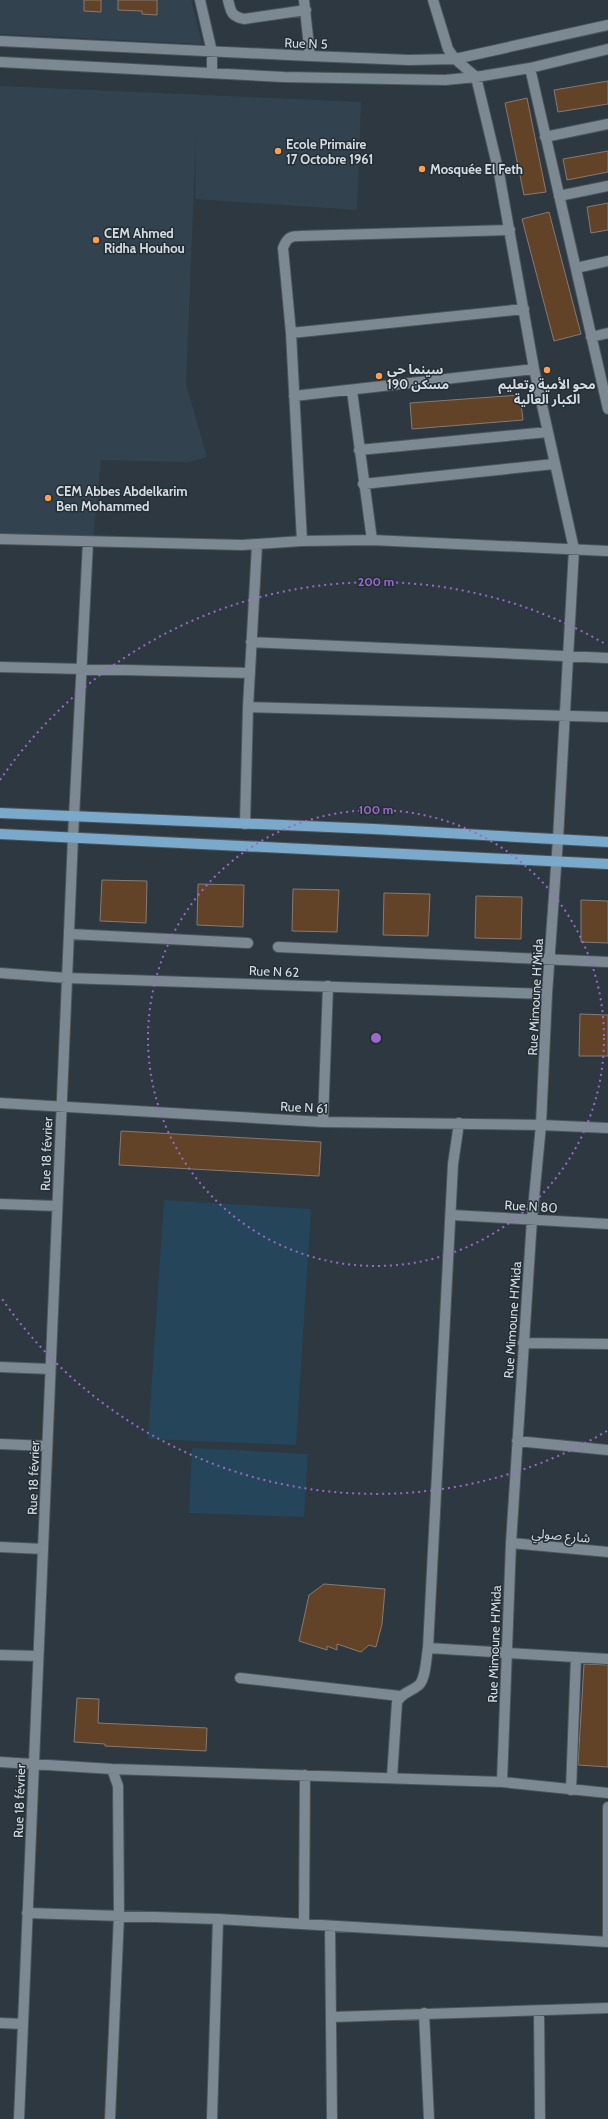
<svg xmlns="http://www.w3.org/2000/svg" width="608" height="2119" font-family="Cabin,'Noto Sans Arabic',sans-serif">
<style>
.built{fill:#32434f}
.green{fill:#25455b}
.building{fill:#634327;stroke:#867a71}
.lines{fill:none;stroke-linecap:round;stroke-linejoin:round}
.minor-casing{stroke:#4b545b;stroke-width:12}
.major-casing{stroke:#4b545b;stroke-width:12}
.minor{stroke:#7c8992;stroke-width:10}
.major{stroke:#7aa9cb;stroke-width:10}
.ring{fill:none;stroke:#9a6acb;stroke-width:2;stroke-dasharray:2 4}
.poi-dot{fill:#f99f4d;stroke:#242e36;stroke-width:1.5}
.labels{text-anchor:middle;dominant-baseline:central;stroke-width:3;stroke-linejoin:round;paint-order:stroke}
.street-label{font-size:13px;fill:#d5dce1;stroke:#242e36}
.poi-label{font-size:13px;font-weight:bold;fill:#d5dce1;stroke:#242e36;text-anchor:start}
.centre{fill:#9a6acb;stroke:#242e36;stroke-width:2}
.ring-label{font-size:12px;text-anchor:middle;font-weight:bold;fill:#9a6acb;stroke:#242e36;stroke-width:3;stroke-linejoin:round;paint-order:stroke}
</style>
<rect width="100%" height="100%" fill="#2e3840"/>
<path class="built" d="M0,0H191L202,44L0,34Z
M0,86L361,102L357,210L195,199L196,137L186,384L207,457L188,462L101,460L93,539L0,535Z"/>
<path class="green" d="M164,1200L311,1209L296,1445L148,1439Z
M192,1448L308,1454L304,1517L189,1513Z"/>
<path class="building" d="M84,0H101V12L84,11Z
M118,0H157V15L142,14V11L118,10Z
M608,81V104L558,112L554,90Z
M527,98L546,192L524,195L505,103Z
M608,151V172L567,180L563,159Z
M608,203V230L591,233L587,207Z
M549,212L581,334L554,341L522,219Z
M520,395L523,420L412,429L410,403Z
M102,880L147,881L146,923L100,921Z
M198,884L244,885L243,927L197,925Z
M293,889L339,890L337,932L292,931Z
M384,893L430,894L428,936L383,935Z
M476,896L522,897L521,939L475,938Z
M581,900L608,901V943L581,942Z
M580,1014L608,1015V1056H579Z
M121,1131L321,1142L319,1176L119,1165Z
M324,1584L385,1589L382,1624L376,1647L369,1645L361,1652L337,1644V1650L327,1646V1650L299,1641L309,1595Z
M584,1664L608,1665V1767L578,1765Z
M77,1698L99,1699L98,1723L207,1728L206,1751L105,1746V1744L74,1742Z"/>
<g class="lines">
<defs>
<path id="minor" d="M200,0L212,52V73
M228,0C231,12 231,16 244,19L306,10
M304,0L310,56
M433,0L448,49L455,59L476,77L499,173L534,369L574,549L558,839L547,994L541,1125L532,1219L511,1543L502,1782
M0,41L310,56L409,60L455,59L608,25
M0,62L284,77L445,80L476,77L530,68L608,49
M530,68L608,409
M545,137L608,124
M559,196L608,186
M576,268L608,261
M291,333L524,309
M591,337L608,333
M352,391L372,540
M294,396L534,369
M359,450L548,432
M363,484L554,464
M0,539L242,545L302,541L372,540L608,551
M302,541L291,333L283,248C287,238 290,236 300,236L510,230
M251,642L608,658
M0,667L250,673
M248,707L608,717
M245,824L248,707L257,545
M69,934L248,943
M278,947L608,962
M0,973L67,978L547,994
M0,1103L323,1122L541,1125L608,1128
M323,1122L328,986
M0,1204L57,1206
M452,1215L608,1224
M523,1343L608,1344
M0,1367L50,1369
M517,1441L608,1450
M0,1444L47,1446
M511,1543L608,1552
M0,1547L43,1549
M428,1648L608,1659
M0,1655L38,1656
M240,1678L400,1696
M0,1762L112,1769L502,1782L608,1793
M392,1777L397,1702C402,1692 411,1692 419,1685C426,1678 426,1658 428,1648L453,1164L459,1123
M571,1790L576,1657
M608,1807V1939
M27,1913L218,1919L608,1942
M304,1924L305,1775
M330,1926L332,2119
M539,2011L540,2119
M424,2013L429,2119
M332,2017L608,2008
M0,2023L23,2024
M19,2119L73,837L88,542
M110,2119L119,1915L118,1786L112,1769
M212,2119L218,1919"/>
<path id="major" d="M0,813L374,829L608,842
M0,834L608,864"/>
</defs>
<use href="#minor" class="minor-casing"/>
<use href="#major" class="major-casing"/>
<use href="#minor" class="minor"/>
<use href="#major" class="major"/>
</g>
<g class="ring">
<circle cx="376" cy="1038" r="228"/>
<path d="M607 1431A456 456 0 0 1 0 1296M0 780A456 456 0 0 1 607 645"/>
</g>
<g class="poi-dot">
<circle cx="278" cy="151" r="4"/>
<circle cx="422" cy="169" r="4"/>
<circle cx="96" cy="240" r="4"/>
<circle cx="547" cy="370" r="4"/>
<circle cx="379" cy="376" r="4"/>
<circle cx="48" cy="498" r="4"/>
</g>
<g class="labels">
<g class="street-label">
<text transform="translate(306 43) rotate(2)">Rue N 5</text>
<text transform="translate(274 971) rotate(2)">Rue N 62</text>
<text transform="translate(535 997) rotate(-87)">Rue Mimoune H'Mida</text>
<text transform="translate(304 1107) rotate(3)">Rue N 61</text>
<text transform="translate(46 1154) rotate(-88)">Rue 18 février</text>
<text transform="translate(531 1206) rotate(3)">Rue N 80</text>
<text transform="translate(512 1320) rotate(-86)">Rue Mimoune H'Mida</text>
<text transform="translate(33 1478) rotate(-88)">Rue 18 février</text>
<text transform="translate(561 1535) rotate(5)">شارع صولي</text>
<text transform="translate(494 1644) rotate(-88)">Rue Mimoune H'Mida</text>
<text transform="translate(19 1801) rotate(-88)">Rue 18 février</text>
</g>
<g class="poi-label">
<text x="286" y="144">Ecole Primaire<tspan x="286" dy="15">17 Octobre 1961</tspan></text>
<text x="430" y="169">Mosquée El Feth</text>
<text x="104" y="233">CEM Ahmed<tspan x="104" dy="15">Ridha Houhou</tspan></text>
<text x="387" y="369">سينما حي<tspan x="387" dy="15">190 مسكن</tspan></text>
<text x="547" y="384" text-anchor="middle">محو الأمية وتعليم<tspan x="547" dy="15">الكبار العالية</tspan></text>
<text x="56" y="491">CEM Abbes Abdelkarim<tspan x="56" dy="15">Ben Mohammed</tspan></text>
</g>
</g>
<circle cx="376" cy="1038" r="6" class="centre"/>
<g class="ring-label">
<text x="376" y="586">200 m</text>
<text x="376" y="814">100 m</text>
</g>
</svg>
